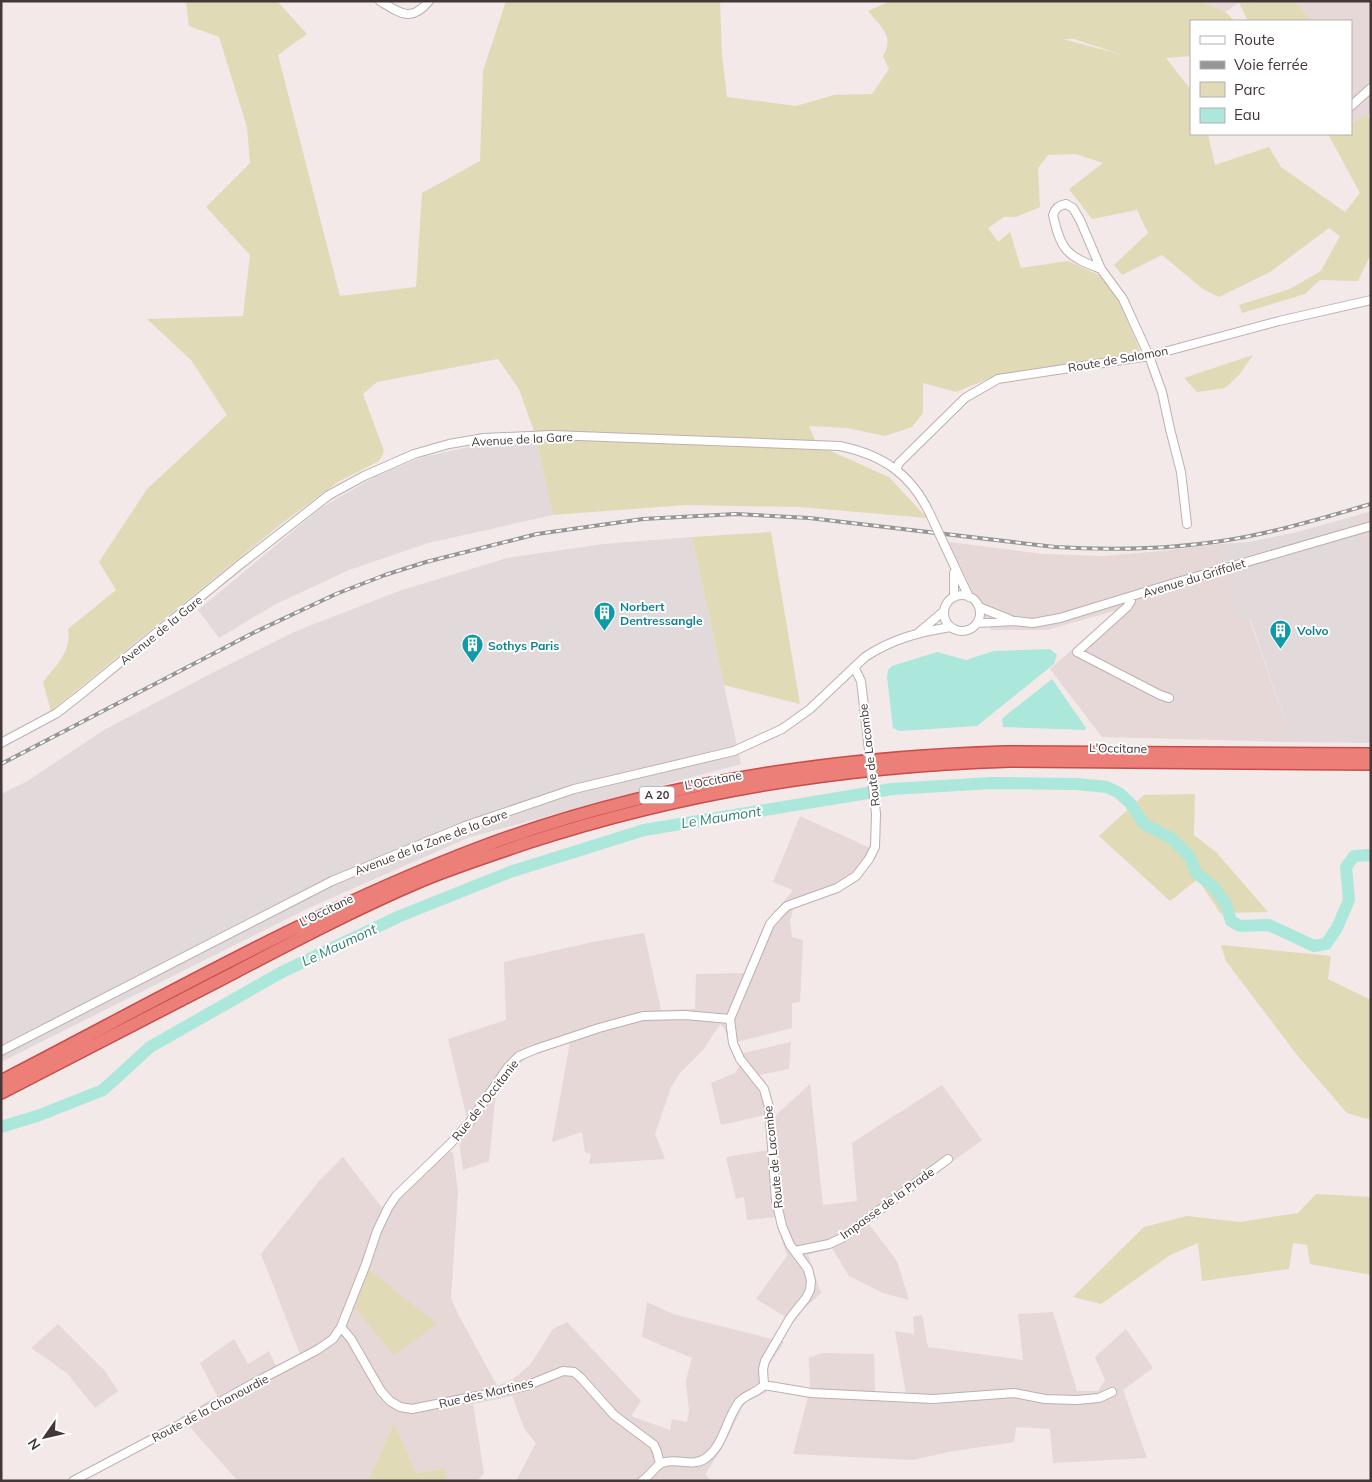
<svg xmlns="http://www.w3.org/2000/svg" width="1372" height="1482" font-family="Mulish,sans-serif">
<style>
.residential{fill:#e5d8d7}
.industrial{fill:#e1d9da}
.green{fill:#e1dab6;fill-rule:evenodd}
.water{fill:#abe7db}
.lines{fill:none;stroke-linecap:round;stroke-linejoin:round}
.river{stroke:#abe7db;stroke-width:12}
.minor-casing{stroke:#bfafaf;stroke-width:10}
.highway-casing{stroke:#ca4c4a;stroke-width:14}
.minor{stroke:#fff;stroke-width:8}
.highway{stroke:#ec7f78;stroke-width:11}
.rail-casing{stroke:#969696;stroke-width:4}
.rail{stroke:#fff;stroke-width:2;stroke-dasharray:5.5;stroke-linecap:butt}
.minor-bridge-casing{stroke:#bfafaf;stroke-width:10;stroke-linecap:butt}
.minor-bridge{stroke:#fff;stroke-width:8}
.labels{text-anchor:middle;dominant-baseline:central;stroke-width:4;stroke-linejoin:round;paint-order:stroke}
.shield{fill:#fff;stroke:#7c7374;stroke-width:1}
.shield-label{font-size:11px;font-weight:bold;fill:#443738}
.street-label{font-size:12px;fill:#443738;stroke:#fff}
.culture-label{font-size:12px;font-weight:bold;fill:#0d838f;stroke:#fff;text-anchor:start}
.water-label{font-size:14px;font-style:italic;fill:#337e70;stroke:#fff}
</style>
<rect width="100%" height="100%" fill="#f2e9e8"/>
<path class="residential" d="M1200,1H1283L1239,3L1225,12Z
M1294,1H1371V114L1351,123V21H1312Z
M1371,511V549L1361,545L1351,517Z
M949,542L1043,554L1104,556L1161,551L1220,544L1239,619L1249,618L1292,742L1102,737L1050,669L1117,610L1047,630H991Z
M800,816L870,848L858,869L836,884L796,899L790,921L792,937L803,940L800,1002L792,1003V1028L737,1042L743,1053L791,1042L789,1069L760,1075L768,1086L775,1116L810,1084L823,1205L857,1201L852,1143L942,1085L982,1140L868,1223L897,1261L909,1300L883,1293L849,1276L832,1248L808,1255L821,1293L803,1310L794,1322L756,1299L787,1256L775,1217L747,1220L744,1197L736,1199L726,1157L769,1150L765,1115L721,1125L711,1083L735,1073L739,1067L724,1028L720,1024L703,1050L679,1074L671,1087L655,1134L665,1159L589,1164L591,1154L585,1152L582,1132L552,1142L570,1042L529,1057L515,1067L496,1091L489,1161L463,1170L459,1141L449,1151L453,1153L458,1192L451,1298L457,1312L497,1386L513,1379L530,1365L553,1329L567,1322L641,1401L631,1416L670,1430L672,1419L687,1422L689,1411L686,1380L692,1358L642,1337L647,1302L673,1314L784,1342L767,1368V1392L745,1402L721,1450L705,1474L711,1481H516L536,1443L525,1430L512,1396L473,1404L484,1473L477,1481H447L443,1468L416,1473L394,1423L368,1481H244L236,1479L181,1417L217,1396L200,1363L234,1339L248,1364L269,1351L276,1366L300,1354L261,1254L320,1180L343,1157L383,1209L393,1195L467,1119L448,1039L506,1020L504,962L593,942L644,933L661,1010L695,1009L696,974L744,973L767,922L793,890L773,882Z
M1053,1312L1077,1391H1098L1105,1380L1095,1357L1126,1329L1153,1368L1123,1390L1147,1458L1053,1463L1050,1429L1016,1427L1014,1442L948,1452L913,1460L793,1454L810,1389L809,1358L822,1353L874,1354L875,1393L906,1394L895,1331L914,1334L913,1317L922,1315L928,1347L1023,1360L1018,1314Z
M58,1324L105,1371L118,1391L95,1408L67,1373L31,1348Z"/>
<path class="industrial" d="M537,443L553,515L428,543L349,570L274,605L219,638L198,610L321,508L374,477L423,457L477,445Z
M1351,517L1361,545L1371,549V743L1292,742L1250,618L1239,619L1220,544L1249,542L1297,532Z
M692,537L741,764L470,837L311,907L1,1062V794L26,782L104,730L212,673L294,632L399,591L507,558L604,544Z"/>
<path class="green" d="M186,1H277L307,34L278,55L340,296L416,287L422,193L480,161L483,71L506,1H720L722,54L727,97L796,106L834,95L872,94L889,69L883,56C895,36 881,27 868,11L890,1H1200L1225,12L1235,21H1191V56L1166,58L1191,90V134H1208L1215,165L1269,147L1281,167L1345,212L1360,193L1328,134H1351V123L1368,115L1371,126V254L1358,281L1320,280L1305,294L1242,313L1239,305L1290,289L1321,271L1340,236L1329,228L1270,272L1219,297L1203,289L1162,255L1122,275L1114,265L1148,233L1137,210L1092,219L1069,189L1103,163L1076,154L1048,155L1038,168L1040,207L1016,217H1004L988,228L998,242L1010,232L1021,268L1068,261L1101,276L1121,305L1140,351L1137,353L998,375L956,392L923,383V413L912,427L885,436L847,428L809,426L817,445L889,477L927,518L799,507L686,505L553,515L535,434L519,389L498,359L377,382L363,394L384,451L379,461L338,482L281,524L51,711L43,682C56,666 72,651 68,629L116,590L99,562L147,489L227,415L191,360L147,319L243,316L250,255L206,207L250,163L247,127L219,37L189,26ZM1063,39H1074L1123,55Z
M1294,1L1312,21H1248L1239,3Z
M1253,355L1239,375L1225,388L1197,392L1184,378Z
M771,532L800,704L724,685L692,537Z
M1195,794L1194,835L1216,852L1268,912L1220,913L1198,879L1170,901L1099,836L1144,795Z
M1221,945L1331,956L1328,979L1371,1000V1120L1347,1113L1297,1055L1226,961Z
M1316,1194L1371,1197V1275L1310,1264L1307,1245L1293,1243L1289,1269L1202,1281L1198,1243L1170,1255L1101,1304L1073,1297L1144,1227L1187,1216L1240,1222L1298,1213Z
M368,1269L437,1324L394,1355L355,1308Z
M394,1423L416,1473L444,1468L447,1481H368Z"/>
<path class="water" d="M1050,649L1057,655L1054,664L977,726L899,731L893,728L887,677L888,670L892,666L937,652L966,660L994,651Z
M1052,679L1086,728L1085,730L1003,727L1002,719L1004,717Z"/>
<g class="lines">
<path class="river" d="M1,1127L40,1115L103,1090L150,1047L282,972L400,916L510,872L644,830L892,789L991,783L1076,784L1107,787L1119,793L1130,803L1144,824L1171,838L1190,857L1196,873L1213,886L1226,904L1231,921L1240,926L1269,925L1314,946L1326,944L1337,928L1349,900L1346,867L1354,856L1371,855"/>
<defs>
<path id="minor" d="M380,1C400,13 411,23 429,1
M1351,106L1371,88
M1101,269C1067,256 1061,251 1053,215C1055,208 1059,205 1066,204L1073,208L1080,220L1101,269L1123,299L1149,356L1162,392L1170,429L1181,472L1187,524
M896,470L899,463L965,398L998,379L1149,356L1279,321L1371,300
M944,544L969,597
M944 613a18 18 0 1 1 36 0a18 18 0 1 1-36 0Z
M954,597V573
M1131,597V601L1127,607L1077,652L1160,695L1169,698
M979,607L1011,620
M977,623L1015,621L1033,623L1060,618L1171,584L1371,526
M919,632L944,611
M854,667L861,681L867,732
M1,743L57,713L80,695L242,563L329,495L364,476L414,454L449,444L484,438L552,435L840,446C883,455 911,474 930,514
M1,1051L332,881L465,826L574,789L734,751L782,729L810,709L865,657C892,639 919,632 951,627
M795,1251L829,1244L842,1238L948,1159
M341,1327L351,1339L381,1391L390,1401L400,1407L412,1409L526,1386L563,1371L574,1372L581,1378L614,1415L654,1445L657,1452L660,1464
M764,1385L811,1393L933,1399L1014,1393L1045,1399L1076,1400L1099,1398L1112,1392
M73,1481L177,1426L252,1384L317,1350L333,1339L341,1327L366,1264L377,1231L388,1208L396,1196L451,1143L469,1123L508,1067L519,1056L536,1049L599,1028L643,1016L685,1015L730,1019
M642,1481C650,1476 655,1466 662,1463C676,1457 693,1468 706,1458C724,1445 726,1419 739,1402C746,1394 757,1393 764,1385L763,1369L765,1361L790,1318L806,1298L810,1290L811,1281L808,1269L790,1245L782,1226L776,1200L769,1107L764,1089L740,1059L733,1043L730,1019L770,924L778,915L787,906L837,888L856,876L869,859L875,847L876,814"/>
<path id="highway" d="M1,1081C160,999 316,909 484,846C651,784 829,757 1006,752L1371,754
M1,1093C75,1055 148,1017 222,979C287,945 353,910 421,881C455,867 492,855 527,843C683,792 846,766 1010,761L1371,764"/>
</defs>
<use href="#minor" class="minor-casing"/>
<use href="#highway" class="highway-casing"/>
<use href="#minor" class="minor"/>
<use href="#highway" class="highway"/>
<defs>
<path id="rail" d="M1,764L253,633L336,594L385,575L426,562L537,534L643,519L736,514L809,518L1055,547C1119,551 1182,549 1245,537C1288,529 1329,516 1371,504"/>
</defs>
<use href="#rail" class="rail-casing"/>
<use href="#rail" class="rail"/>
<defs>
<path id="minor-bridge" d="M930,514L944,544
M867,732L876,814"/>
</defs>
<use href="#minor-bridge" class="minor-bridge-casing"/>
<use href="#minor-bridge" class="minor-bridge"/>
</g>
<defs>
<symbol id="building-pin" viewBox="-11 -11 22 30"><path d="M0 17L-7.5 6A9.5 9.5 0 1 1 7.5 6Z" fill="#0f9aa8" stroke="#fff"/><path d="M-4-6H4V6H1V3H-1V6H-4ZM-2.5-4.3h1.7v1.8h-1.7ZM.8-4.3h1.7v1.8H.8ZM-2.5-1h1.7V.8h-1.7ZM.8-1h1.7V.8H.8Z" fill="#fff"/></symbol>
</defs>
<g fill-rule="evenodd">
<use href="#building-pin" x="592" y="600" width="25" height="34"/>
<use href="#building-pin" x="1268" y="618" width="25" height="34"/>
<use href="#building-pin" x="460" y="632" width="25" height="34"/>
</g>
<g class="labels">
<rect class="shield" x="639.5" y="786.5" width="35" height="17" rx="4"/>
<g class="shield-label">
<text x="657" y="795">A 20</text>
</g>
<g class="street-label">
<text transform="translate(1118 359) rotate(-10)">Route de Salomon</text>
<text transform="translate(522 439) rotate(-3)">Avenue de la Gare</text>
<text transform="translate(1194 578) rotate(-17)">Avenue du Griffolet</text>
<text transform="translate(161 630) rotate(-39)">Avenue de la Gare</text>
<text transform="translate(1118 748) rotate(1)">L'Occitane</text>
<text transform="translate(869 755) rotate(-97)">Route de Lacombe</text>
<text transform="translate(713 780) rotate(-11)">L'Occitane</text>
<text transform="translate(431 842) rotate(-21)">Avenue de la Zone de la Gare</text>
<text transform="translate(326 910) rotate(-26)">L'Occitane</text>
<text transform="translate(485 1100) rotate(-52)">Rue de l'Occitanie</text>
<text transform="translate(773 1157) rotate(-96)">Route de Lacombe</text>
<text transform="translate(887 1203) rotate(-36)">Impasse de la Prade</text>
<text transform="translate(486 1393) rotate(-13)">Rue des Martines</text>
<text transform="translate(210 1408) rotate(-28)">Route de la Chanourdie</text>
</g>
<g class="culture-label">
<text x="620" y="606">Norbert<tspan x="620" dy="14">Dentressangle</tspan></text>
<text x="1297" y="630">Volvo</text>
<text x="488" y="645">Sothys Paris</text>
</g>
<g class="water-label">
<text transform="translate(721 817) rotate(-9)">Le Maumont</text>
<text transform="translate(339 945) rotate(-25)">Le Maumont</text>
</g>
</g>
<rect width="1372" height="1482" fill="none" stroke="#443738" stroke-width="5"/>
<rect x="1190" y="20" width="162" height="115" fill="#ffffff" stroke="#b4afaf"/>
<rect x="1200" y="36" width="25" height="8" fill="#ffffff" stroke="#b4afaf"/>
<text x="1234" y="45" font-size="15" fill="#443738">Route</text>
<rect x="1200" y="61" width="25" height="8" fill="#969696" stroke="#b4afaf"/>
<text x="1234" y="70" font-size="15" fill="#443738">Voie ferrée</text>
<rect x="1200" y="82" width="25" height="15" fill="#e1dab6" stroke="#b4afaf"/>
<text x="1234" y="95" font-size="15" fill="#443738">Parc</text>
<rect x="1200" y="108" width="25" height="15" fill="#abe7db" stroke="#b4afaf"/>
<text x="1234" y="120" font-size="15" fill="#443738">Eau</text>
<g transform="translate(45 1437) rotate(236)" stroke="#ffffff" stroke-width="4" paint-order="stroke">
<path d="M0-4L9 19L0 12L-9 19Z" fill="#443738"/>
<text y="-8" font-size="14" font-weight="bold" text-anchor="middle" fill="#443738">N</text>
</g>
</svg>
